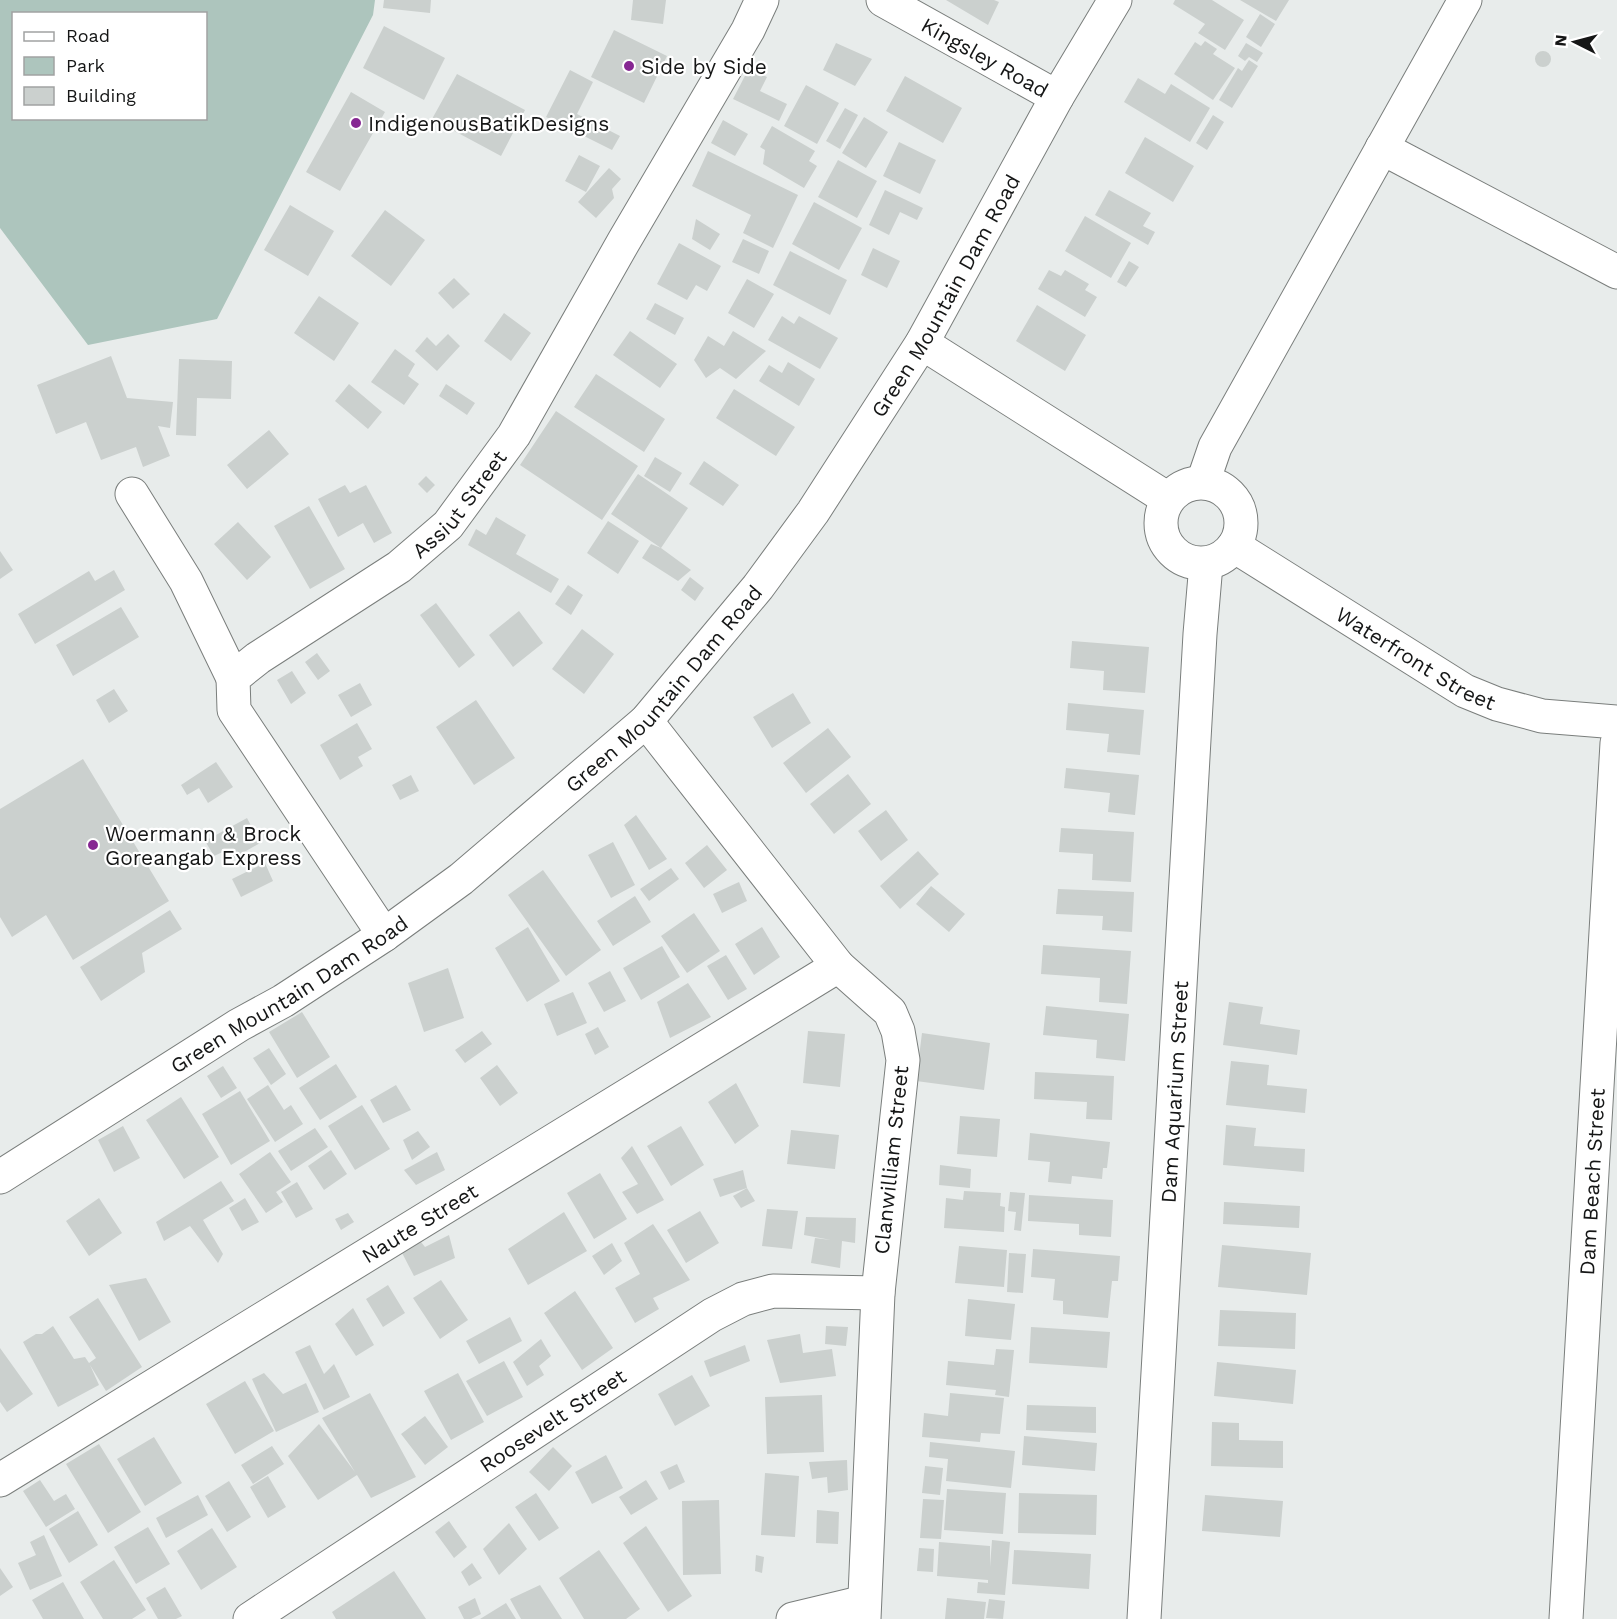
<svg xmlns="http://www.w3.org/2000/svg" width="1617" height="1619" font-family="'Work Sans',sans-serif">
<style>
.green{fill:#adc5bd;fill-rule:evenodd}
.building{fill:#cbd0ce}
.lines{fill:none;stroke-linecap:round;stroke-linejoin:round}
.minor-casing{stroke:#7a7e7c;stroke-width:35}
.minor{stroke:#fff;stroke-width:33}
.poi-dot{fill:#862792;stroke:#fff;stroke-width:2}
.labels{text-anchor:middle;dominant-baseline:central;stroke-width:4.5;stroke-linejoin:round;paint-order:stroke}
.street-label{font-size:21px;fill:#151616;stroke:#fff}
.poi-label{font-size:21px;fill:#151616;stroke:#fff;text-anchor:start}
</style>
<rect width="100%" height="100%" fill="#e8eceb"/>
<path class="green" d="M0,0H375L373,15L217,319L88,345L0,228ZM14,14H206V118H14Z"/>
<path class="building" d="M384,0H431L430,13L383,8Z
M633,0H666L663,24L631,20Z
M946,0H994L999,2L988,25Z
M1175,0H1212L1244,20L1225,50L1198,33L1205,24L1173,4Z
M1240,0H1289L1276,21Z
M1260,14L1275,24L1261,47L1246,37Z
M384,26L445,58L424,100L363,68Z
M614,30L667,56L644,103L591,77Z
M1205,41L1217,49L1213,54L1235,68L1213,100L1174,74L1195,42L1201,46Z
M836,43L872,59L855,86L823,70Z
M1246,43L1263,53L1257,62L1249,57L1245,61L1238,56Z
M1535 59a8 8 0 1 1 16 0a8 8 0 1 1-16 0Z
M1249,60L1258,66L1232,108L1219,100L1238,68L1242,71Z
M749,68L767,77L760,91L787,104L779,121L733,99Z
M570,70L593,82L577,114L620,136L612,150L546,117Z
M457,74L525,110L501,156L432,119Z
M905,76L962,108L943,143L886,111Z
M1138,78L1165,94L1171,84L1210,108L1190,142L1124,102Z
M806,85L839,103L817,144L784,126Z
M351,92L385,112L340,191L306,172Z
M845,108L858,115L840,149L826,141Z
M1213,115L1224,122L1207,150L1196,143Z
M864,117L888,132L866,168L842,153Z
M723,120L748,134L735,156L711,143Z
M772,126L815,151L809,161L817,166L804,188L763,164L765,150L760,147Z
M1145,137L1194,166L1173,202L1125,173Z
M899,142L936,160L920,194L883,176Z
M708,151L798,195L773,248L743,233L751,215L692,186Z
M579,155L600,166L586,192L565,181Z
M838,160L877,181L857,218L818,197Z
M609,168L621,179L612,189L614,198L596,218L578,202Z
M885,190L923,208L917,220L900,212L889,235L869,225Z
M1109,190L1151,213L1143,226L1155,232L1148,245L1095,215Z
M814,202L862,228L839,270L792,244Z
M290,205L334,231L308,276L264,250Z
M385,210L425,240L391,286L351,256Z
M1085,216L1131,243L1111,278L1065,251Z
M696,219L720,234L710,250L692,239Z
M743,239L769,251L759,274L732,262Z
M679,243L721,266L707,291L696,285L687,300L657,284Z
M873,248L900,261L887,288L861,275Z
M790,251L847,280L830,315L773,285Z
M1129,261L1139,267L1126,287L1117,282Z
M1049,270L1061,276L1065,270L1089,284L1085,290L1097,297L1085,317L1038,289Z
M454,278L470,294L453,309L438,293Z
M747,279L774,294L754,328L728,313Z
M319,296L359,323L334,361L294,333Z
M655,303L684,318L675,335L646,319Z
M1037,305L1086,335L1065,371L1016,341Z
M504,313L531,333L511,361L484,341Z
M782,316L794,324L799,316L838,338L820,369L768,340Z
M630,331L677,364L660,388L613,355Z
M733,331L766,351L736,379L720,368L706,378L694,360L708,336L724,346Z
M448,334L460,346L437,371L415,351L427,337L436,346Z
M395,349L415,364L408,376L419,384L404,405L371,382Z
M111,356L127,398L173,402L170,428L158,426L170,456L143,467L136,447L101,460L86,422L56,434L37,385Z
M179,359L232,361L231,399L197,398L196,436L176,435Z
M788,362L815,379L799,406L759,381L769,365L782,373Z
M596,374L665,419L644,452L574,407Z
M349,384L382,412L368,429L335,401Z
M446,384L475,403L467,415L439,396Z
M734,389L795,427L776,456L716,418Z
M556,411L638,466L602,520L520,465Z
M269,430L289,454L247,489L227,465Z
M655,457L682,473L670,492L644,476Z
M704,461L739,485L723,506L689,484Z
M638,474L688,508L661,548L611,514Z
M426,476L435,485L427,493L418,484Z
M345,485L350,493L366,485L392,533L374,543L363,523L338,537L318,499Z
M309,506L345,569L310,589L274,526Z
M496,517L526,535L516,554L559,579L551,593L468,545L476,529L486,535Z
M608,521L639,541L618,574L587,553Z
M238,522L271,557L247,580L214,544Z
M651,544L661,548L691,570L678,581L642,558Z
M0,551L13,570L0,579Z
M114,570L125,590L35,644L18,614L89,571L95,581Z
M690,577L704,588L695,601L681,590Z
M568,585L583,595L571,615L555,604Z
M436,603L475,655L459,668L420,615Z
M121,607L139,637L73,676L56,645Z
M519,611L543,643L513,667L489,635Z
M582,629L614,654L584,694L552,669Z
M1072,641L1149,647L1145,693L1103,690L1104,671L1070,668Z
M317,653L330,671L318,680L305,662Z
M292,671L306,693L291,704L277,680Z
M360,683L372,705L351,717L338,695Z
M114,689L128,711L109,723L96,700Z
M793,693L811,723L772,748L753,717Z
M476,700L515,758L474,785L436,727Z
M1068,703L1144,710L1140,755L1107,752L1109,734L1066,730Z
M357,723L372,749L358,757L363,766L340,780L320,745Z
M828,728L851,757L806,793L783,763Z
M83,759L169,901L73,960L46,915L12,937L0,917V809Z
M216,762L233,787L208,803L199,788L187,795L181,785Z
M1066,768L1139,775L1135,815L1108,812L1110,793L1064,788Z
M848,774L871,804L834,834L810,804Z
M411,775L419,791L400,800L392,785Z
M886,810L908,840L881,861L858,831Z
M636,815L667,859L649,870L624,825Z
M247,818L260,843L232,859L227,850L214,856L205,841Z
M1061,828L1134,832L1131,882L1092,880L1093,854L1059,852Z
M613,842L635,885L611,898L588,855Z
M707,845L727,870L704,888L685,863Z
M918,851L939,874L900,909L880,886Z
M265,863L273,881L241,897L232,879Z
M671,868L679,879L649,901L640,889Z
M543,870L601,950L566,976L508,895Z
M739,882L747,901L722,913L713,894Z
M931,886L965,914L949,932L916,904Z
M1058,889L1134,892L1132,932L1102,930L1103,916L1056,914Z
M635,896L651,922L613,946L597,921Z
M170,910L182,929L142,953L145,972L101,1001L80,967Z
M694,913L720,951L687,973L661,936Z
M528,927L560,981L527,1002L495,948Z
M762,927L780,957L754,975L735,944Z
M1043,945L1131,951L1127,1004L1099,1002L1100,978L1041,974Z
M662,946L680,977L641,1000L623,968Z
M726,955L747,989L728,1000L707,966Z
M448,968L464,1018L424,1032L408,983Z
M610,971L626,1001L604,1012L588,983Z
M688,983L711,1017L670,1038L657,1002Z
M573,992L587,1023L557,1036L544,1004Z
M1229,1002L1263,1007L1260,1024L1300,1030L1297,1055L1223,1045Z
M1046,1006L1129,1014L1125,1061L1096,1058L1097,1040L1043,1035Z
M302,1012L330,1057L297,1078L269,1032Z
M598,1027L609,1047L595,1055L585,1034Z
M482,1031L492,1044L465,1063L455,1050Z
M808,1031L845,1034L840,1087L803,1083Z
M922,1033L990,1043L984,1090L916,1081Z
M269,1048L286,1074L271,1085L253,1058Z
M1231,1061L1269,1065L1267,1085L1307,1089L1305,1113L1226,1105Z
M336,1064L357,1097L320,1120L299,1088Z
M497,1065L518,1093L500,1106L480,1078Z
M223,1066L237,1088L221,1098L207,1076Z
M1035,1072L1114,1076L1112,1120L1086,1119L1087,1102L1034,1099Z
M736,1083L759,1126L735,1144L708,1102Z
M268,1085L284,1110L291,1105L303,1124L275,1142L247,1099Z
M396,1085L411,1110L383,1123L370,1100Z
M240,1091L270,1141L231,1165L202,1114Z
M181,1097L219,1157L184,1179L146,1120Z
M362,1105L390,1149L355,1170L328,1126Z
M960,1116L1000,1119L997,1157L957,1154Z
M1226,1125L1256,1128L1254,1146L1305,1149L1304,1172L1223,1165Z
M123,1126L140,1158L114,1172L98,1140Z
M681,1126L704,1165L671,1186L647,1146Z
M315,1128L328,1147L291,1171L278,1151Z
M791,1130L839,1135L835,1169L787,1164Z
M418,1131L430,1147L412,1160L403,1140Z
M1030,1133L1110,1142L1107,1168H1103L1102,1179L1072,1176L1071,1184L1048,1182L1050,1162L1028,1160Z
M632,1146L664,1200L637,1214L622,1192L638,1184L621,1158Z
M331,1150L347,1174L324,1190L308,1166Z
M270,1152L291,1182L276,1192L283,1202L266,1213L239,1174Z
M437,1152L445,1170L416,1185L404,1170Z
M940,1165L971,1169L970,1188L939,1185Z
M743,1170L747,1188L755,1201L741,1208L733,1196L747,1188L720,1197L713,1179Z
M600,1173L627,1219L594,1239L567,1193Z
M221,1181L234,1201L203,1220L223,1254L218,1263L190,1226L164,1241L156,1222Z
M297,1182L313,1209L296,1218L281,1192Z
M964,1191L1001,1193L1000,1206L1005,1207L1004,1232L944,1228L946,1198L963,1200Z
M1010,1192L1025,1193L1021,1231L1014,1230L1016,1212L1008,1211Z
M1029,1195L1113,1200L1111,1237L1079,1235V1224L1028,1221Z
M99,1198L122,1233L89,1256L66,1221Z
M245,1198L259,1222L242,1231L229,1208Z
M1224,1202L1300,1206L1299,1228L1223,1224Z
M767,1209L798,1211L792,1249L762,1246Z
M700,1211L719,1243L686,1263L667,1230Z
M564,1212L587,1251L528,1285L508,1249Z
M348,1213L354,1222L341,1230L335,1219Z
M806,1217L856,1218L855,1243L842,1241L840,1268L811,1263L815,1238L831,1240L804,1235Z
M653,1224L690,1280L653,1298L659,1309L635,1323L615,1288L640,1274L624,1243Z
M449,1235L455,1258L414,1276L400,1249L417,1237L425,1247Z
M612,1243L622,1261L604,1275L592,1256Z
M1222,1245L1311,1253L1307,1295L1218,1287Z
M959,1246L1007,1250L1004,1287L955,1283Z
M1033,1249L1120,1256L1118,1281H1112L1108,1318L1063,1314V1301L1053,1300L1055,1279L1031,1277Z
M1009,1253L1026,1254L1023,1293L1007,1292Z
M146,1278L171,1322L139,1341L109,1285Z
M441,1280L468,1320L440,1339L413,1298Z
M388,1285L405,1313L383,1327L366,1299Z
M575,1291L613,1348L582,1370L544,1313Z
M98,1298L142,1367L106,1391L90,1365L99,1385L58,1407L23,1342L36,1334H42L53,1326L74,1359L85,1357L89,1363L96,1358L69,1317Z
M968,1299L1015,1304L1011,1340L965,1336Z
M353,1308L374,1345L356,1356L335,1324Z
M1220,1310L1296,1313L1295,1349L1218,1346Z
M510,1317L522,1341L479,1364L466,1341Z
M826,1326L848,1327L846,1346L825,1344Z
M1031,1327L1110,1332L1107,1368L1029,1363Z
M800,1334L803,1353L832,1349L836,1376L780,1383L767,1340Z
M541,1339L551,1356L539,1366L544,1375L527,1386L513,1362Z
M310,1345L324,1374L334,1364L350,1397L324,1410L295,1352Z
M745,1345L750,1361L710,1377L704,1361Z
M0,1348L33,1394L7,1412L0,1402Z
M996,1349L1014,1350L1009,1397L995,1395L996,1390L946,1385L948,1361L994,1365Z
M504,1361L523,1397L487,1416L466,1381Z
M1217,1362L1296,1370L1293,1404L1214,1396Z
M264,1373L283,1394L306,1383L319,1412L276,1432L252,1379Z
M458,1373L484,1422L451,1440L424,1391Z
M692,1375L710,1406L675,1426L658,1394Z
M245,1381L274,1431L235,1454L206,1404Z
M370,1393L416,1477L371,1498L357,1475L318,1500L288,1456L319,1424L355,1472L322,1418Z
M950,1393L1004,1398L1000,1434L981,1433L980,1442L922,1437L924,1413L948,1416Z
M822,1395L824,1452L767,1454L765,1397Z
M1027,1405L1096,1407V1433L1026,1430Z
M425,1416L448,1447L425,1465L401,1434Z
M1212,1422L1239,1423V1440L1283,1441V1468L1211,1466Z
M1024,1436L1097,1443L1095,1471L1022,1465Z
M154,1437L182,1483L145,1506L117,1459Z
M930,1442L1015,1451L1011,1488L946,1481L948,1459L929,1457Z
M99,1444L141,1512L108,1533L66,1464Z
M272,1446L284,1464L253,1484L241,1465Z
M553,1447L572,1466L549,1491L529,1472Z
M606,1455L623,1488L592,1504L575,1472Z
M847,1460L848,1490L828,1493L827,1477L812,1479L809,1462Z
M677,1464L685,1482L669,1490L660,1472Z
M925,1466L943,1468L940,1495L922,1493Z
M765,1473L799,1476L795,1537L761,1535Z
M268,1476L286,1507L268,1518L250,1487Z
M40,1480L54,1501L66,1494L75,1509L46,1527L23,1491Z
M646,1480L658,1499L631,1515L619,1497Z
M229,1481L251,1517L227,1532L205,1496Z
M947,1489L1006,1493L1003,1534L944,1530Z
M536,1493L559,1528L539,1541L515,1507Z
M1019,1493L1097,1495L1096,1535L1018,1533Z
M198,1495L208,1515L166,1538L156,1518Z
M1205,1495L1283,1501L1280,1537L1202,1531Z
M923,1499L944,1500L941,1539L920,1538Z
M719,1500L721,1574L683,1575L682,1501Z
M817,1510L839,1512L838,1544L816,1543Z
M78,1511L98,1545L69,1563L49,1529Z
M449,1521L467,1547L454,1558L435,1532Z
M509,1523L527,1549L499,1575L483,1549Z
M646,1526L692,1596L668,1612L623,1543Z
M148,1527L170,1564L136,1584L114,1547Z
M212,1528L237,1567L201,1590L177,1551Z
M44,1535L62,1576L30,1590L18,1563L36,1555L30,1542Z
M992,1540L1010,1542L1005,1595L977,1593L978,1582L988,1583V1580L937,1576L939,1542L990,1546V1567Z
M919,1548L934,1549L933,1572L917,1571Z
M599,1550L640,1609L626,1619H584L559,1578Z
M1014,1550L1091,1554L1089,1589L1012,1584Z
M756,1555L764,1557L762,1573L755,1571Z
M114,1560L146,1610L132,1619H103L80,1582Z
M472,1563L482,1578L469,1586L461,1572Z
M0,1568L13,1587L0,1596Z
M394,1571L426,1619H336L332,1612Z
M63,1582L84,1619H43L32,1600Z
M540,1585L562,1619H521L510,1599Z
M165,1587L182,1616L176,1619H158L146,1598Z
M475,1598L481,1614L471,1619H464L458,1607Z
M947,1598L986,1602L984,1619H945Z
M989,1599L1005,1601L1003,1619L986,1618Z
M506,1603L516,1619H480Z"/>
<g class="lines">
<defs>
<g id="minor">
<path id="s1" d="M883,0L1057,97"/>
<path d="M1382,148L1617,272"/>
<path d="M922,343L1168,499"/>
<path d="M1203,482L1215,447L1465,0"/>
<circle cx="1201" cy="523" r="40"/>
<path d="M132,494L186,581L233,678"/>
<path id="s2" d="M1234,546L1465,691L1497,704L1542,716L1617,722"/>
<path d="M646,721L838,966L890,1012L898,1031L903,1060L878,1293L864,1619"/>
<path id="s3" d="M384,935L234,710L233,678L258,658L399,567L448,525L514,435L624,241L748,30L762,0"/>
<path id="s4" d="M0,1177L239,1025L283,1001L384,935L461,879L646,721L758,587L813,512L922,343L1057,97L1115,0"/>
<path id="s5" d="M0,1480L838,966"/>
<path id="s6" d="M250,1619L712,1315L743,1299L773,1291L878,1293"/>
<path d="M793,1619L864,1602"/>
<path id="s7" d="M1144,1619L1200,634L1206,564"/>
<path id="s8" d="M1566,1619L1617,743"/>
</g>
</defs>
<use href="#minor" class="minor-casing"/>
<use href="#minor" class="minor"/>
</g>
<g class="poi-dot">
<circle cx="629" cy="66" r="6"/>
<circle cx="356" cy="123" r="6"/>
<circle cx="93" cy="845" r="6"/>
</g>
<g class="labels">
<g class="street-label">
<text stroke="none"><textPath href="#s1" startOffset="117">Kingsley Road</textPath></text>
<text stroke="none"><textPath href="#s4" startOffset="1314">Green Mountain Dam Road</textPath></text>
<text stroke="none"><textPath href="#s3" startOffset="590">Assiut Street</textPath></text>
<text stroke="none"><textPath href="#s2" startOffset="214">Waterfront Street</textPath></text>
<text stroke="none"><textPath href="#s4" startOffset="828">Green Mountain Dam Road</textPath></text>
<text stroke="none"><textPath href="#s4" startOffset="342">Green Mountain Dam Road</textPath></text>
<text stroke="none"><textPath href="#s7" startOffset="528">Dam Aquarium Street</textPath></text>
<text transform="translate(891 1160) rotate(-84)">Clanwilliam Street</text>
<text stroke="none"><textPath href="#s8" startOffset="438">Dam Beach Street</textPath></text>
<text stroke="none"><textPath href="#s5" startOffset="492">Naute Street</textPath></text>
<text stroke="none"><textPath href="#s6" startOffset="362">Roosevelt Street</textPath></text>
</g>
<g class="poi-label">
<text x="641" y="66">Side by Side</text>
<text x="368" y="123">IndigenousBatikDesigns</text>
<text x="105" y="833">Woermann &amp; Brock<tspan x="105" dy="24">Goreangab Express</tspan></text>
</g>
</g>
<rect x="12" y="12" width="195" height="108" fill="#ffffff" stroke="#a1a2a2" stroke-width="1.5"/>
<rect x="24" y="32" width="30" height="9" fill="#ffffff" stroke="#a1a2a2" stroke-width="1.5"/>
<text x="66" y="42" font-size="18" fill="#151616">Road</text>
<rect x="24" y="57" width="30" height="18" fill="#adc5bd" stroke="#a1a2a2" stroke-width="1.5"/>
<text x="66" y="72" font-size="18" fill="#151616">Park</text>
<rect x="24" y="87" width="30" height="18" fill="#cbd0ce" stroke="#a1a2a2" stroke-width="1.5"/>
<text x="66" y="102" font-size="18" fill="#151616">Building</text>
<g transform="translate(1575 42) rotate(276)" stroke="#ffffff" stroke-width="4.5" paint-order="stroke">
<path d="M0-4.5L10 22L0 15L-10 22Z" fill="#151616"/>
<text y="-9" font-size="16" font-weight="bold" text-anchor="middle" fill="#151616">N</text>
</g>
</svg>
